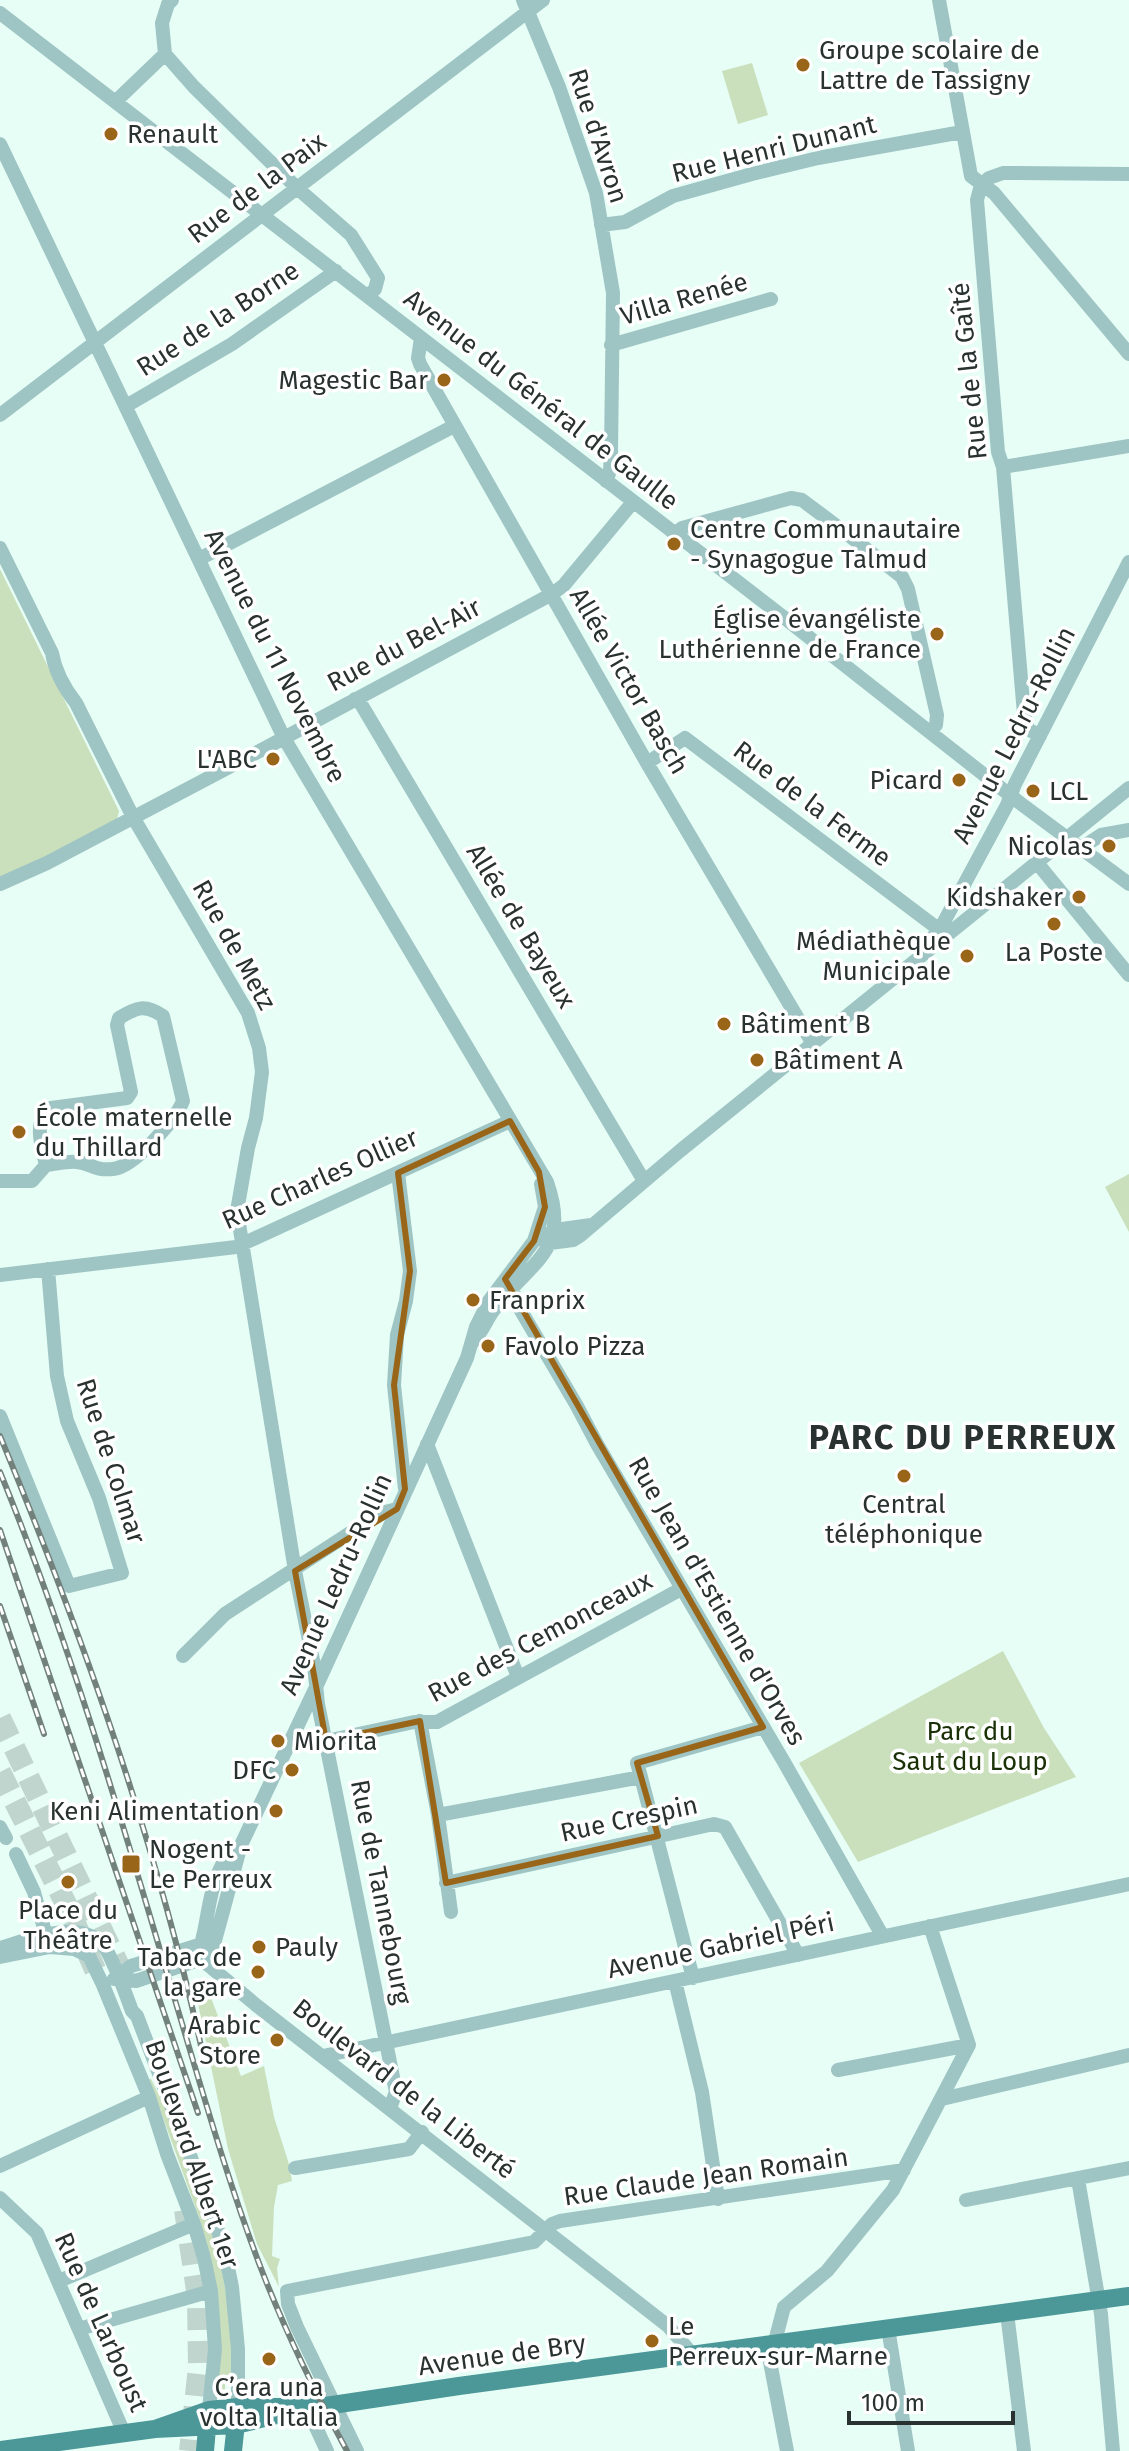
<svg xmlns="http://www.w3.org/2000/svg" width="1129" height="2451" font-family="'Fira Sans',sans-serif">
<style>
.green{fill:#cae0bc}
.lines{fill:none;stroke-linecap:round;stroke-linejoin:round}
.highway-tunnel{stroke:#c0d5ce;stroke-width:22;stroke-dasharray:22 11;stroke-linecap:butt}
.minor{stroke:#9fc4c4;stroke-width:14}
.major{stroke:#4c9798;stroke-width:18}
.rail-casing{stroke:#72817c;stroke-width:6}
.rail{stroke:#fff;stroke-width:3;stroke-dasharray:9;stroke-linecap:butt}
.marked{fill:none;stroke:#986519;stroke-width:6;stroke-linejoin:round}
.poi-dot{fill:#986519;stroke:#fff;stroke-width:3}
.labels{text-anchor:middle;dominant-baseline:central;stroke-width:7;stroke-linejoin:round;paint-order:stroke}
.poi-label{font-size:26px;fill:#293230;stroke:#fff;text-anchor:start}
.street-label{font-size:26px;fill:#293230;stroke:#fff}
.park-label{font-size:26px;fill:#1a3007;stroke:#fff}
.district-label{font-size:34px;font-weight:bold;letter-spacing:2px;fill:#293230;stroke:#fff}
</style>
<rect width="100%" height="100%" fill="#e6fef6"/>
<path class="green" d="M752,63L768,115L738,124L722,71Z
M0,569L119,811L117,820L54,853L0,878Z
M1129,1174V1232L1105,1187Z
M1003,1651L1044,1728L1076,1777L858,1862L799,1763Z
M194,1984L208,1990L241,2076L264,2066L274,2117L289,2164L292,2181L278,2185L274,2207L272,2256L280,2259L277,2268L279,2287L257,2244L228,2149Z
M149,2079H151C186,2148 216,2223 227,2300C231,2327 232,2354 233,2381L225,2383V2389L217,2391L211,2268L201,2223Z"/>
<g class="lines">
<path class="highway-tunnel" d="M0,1718L119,1966
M0,1772L69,1910L97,1974
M185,2210L198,2297L199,2367L190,2451"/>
<path class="minor" d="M172,0L168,4L162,23L165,54L194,87L297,188L351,235L378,278L375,289L368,296
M523,0L559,87L596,193L613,293L611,452L610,471L606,481
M939,0L971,176L994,193L1129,354
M0,13L782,616L1020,803L1129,884
M116,101L165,54
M0,144L284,738L547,1182C572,1253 529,1261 493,1311C486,1321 482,1332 473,1342
M981,185L977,200L998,452L1003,467L1024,714L1028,729L1040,736
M981,185L989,178L1003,173L1129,174
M601,225L625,222L673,196L752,174L818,158L962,132
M421,338L418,358L420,364L647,763L813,1044
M611,345L771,299
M126,406L232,344L336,271
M0,415L543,0
M1003,467L1129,446
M674,534L682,528L791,498L802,500L846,533L902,577L908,589L937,715L936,725L930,732
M0,548L52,653C55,671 65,689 76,703L133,817L248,1013L259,1048L262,1072L256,1118L248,1148L237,1211L295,1571L314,1665L318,1704L396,2092L390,2108
M199,559L454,426
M355,699L361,704L644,1181
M647,763L685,738L945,934
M1081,848L1101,835L1129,830
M1038,864L1129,975
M0,884L47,863L269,746L552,594L564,585L633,502
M930,940L939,931L1007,805L1015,784L1129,562
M398,1173L410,1271L406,1301L397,1335L394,1385L405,1489
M0,1181H32L46,1165C56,1164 67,1161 77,1162C91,1163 93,1171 113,1169C134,1167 175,1121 183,1101L163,1016C145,1004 137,1007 119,1018L117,1025L131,1092L127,1098L51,1108C33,1122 41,1144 46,1165
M545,1238L550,1243L573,1240L581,1235L681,1150L1129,788
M534,1241L545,1207L541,1184
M0,1275L236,1247L510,1121
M510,1284L520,1309L577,1406L597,1444L784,1762L882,1935
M0,1416L69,1586L122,1573L99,1498L67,1421L57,1376L48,1269
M427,1444L518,1677
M183,1656L225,1614L381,1513L397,1509
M420,1721L438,1815L451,1912
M326,1741L414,1722H437L681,1589
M641,1777L637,1763L763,1727
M438,1815L641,1777L693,1978
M0,1827L6,1838
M16,1854L34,1892L48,1943
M446,1883L714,1824L725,1827L798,1955
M0,1948C30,1939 86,1915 107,1951C117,1969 125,1992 132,2011L137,2016L214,2218L225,2253L232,2287L238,2349V2407
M0,1957L50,1947L74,1949L89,1956L103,1985L149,2097L167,2154L194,2224L204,2258L211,2291L215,2349L209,2410
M201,1959L256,2005L668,2326L693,2355
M201,1959C199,1944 203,1940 205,1927C211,1897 213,1863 241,1845
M118,1978L136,1981L201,1959L213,1948L241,1845L317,1685L467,1358L476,1327L489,1301L534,1241L555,1230L591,1225
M114,1979L131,1966L199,1945
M675,1981L702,2092L718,2199
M323,2056L1129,1884
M838,2070L969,2045
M942,2099L1129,2055
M0,2166L149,2097
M295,2168L409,2149L422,2132
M1078,2179L1101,2314L1113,2451
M0,2198L37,2233L124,2433
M966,2200L1129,2168
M59,2281L194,2224
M1007,2313L1024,2451
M888,2328L908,2451
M79,2329L211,2291
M774,2345L784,2307L827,2271L893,2190L969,2045L930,1926
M767,2346L787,2451
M307,2408L327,2451
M357,2451L297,2327L288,2304L287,2291L534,2242L552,2224L560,2221L904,2170"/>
<path class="major" d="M155,2429L209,2410L238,2407H319L459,2386L1129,2296
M0,2450L155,2429L236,2425L277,2415
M205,2451L208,2417
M233,2451L237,2414"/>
<defs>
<path id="rail" d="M0,1436C83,1637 157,1843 203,2055
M0,1472C67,1636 118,1807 168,1977C198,2075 225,2175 262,2271C286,2333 315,2392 347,2451
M0,1530L198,2113
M0,1606L44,1734"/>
</defs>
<use href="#rail" class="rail-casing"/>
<use href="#rail" class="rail"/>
</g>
<path class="marked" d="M510,1121L539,1172L545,1207L534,1241L505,1279L763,1727L637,1763L658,1836L446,1883L420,1721L326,1741L295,1571L397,1509L405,1489L394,1385L410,1271L398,1173Z"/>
<g class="poi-dot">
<circle cx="803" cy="65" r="8"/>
<circle cx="111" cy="134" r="8"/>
<circle cx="444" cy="380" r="8"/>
<circle cx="674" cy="544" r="8"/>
<circle cx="937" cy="634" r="8"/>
<circle cx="273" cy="759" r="8"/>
<circle cx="959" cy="780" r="8"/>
<circle cx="1033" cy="791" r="8"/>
<circle cx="1109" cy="846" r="8"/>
<circle cx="1079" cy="897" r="8"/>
<circle cx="1054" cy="924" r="8"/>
<circle cx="967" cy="956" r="8"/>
<circle cx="724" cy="1024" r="8"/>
<circle cx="757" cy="1060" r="8"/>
<circle cx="19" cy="1132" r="8"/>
<circle cx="473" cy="1300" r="8"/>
<circle cx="488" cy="1346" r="8"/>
<circle cx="904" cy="1476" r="8"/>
<circle cx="278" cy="1741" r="8"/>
<circle cx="292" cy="1770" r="8"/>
<circle cx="276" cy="1811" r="8"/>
<rect x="121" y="1854" width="20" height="20" rx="4"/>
<circle cx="68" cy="1882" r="8"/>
<circle cx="259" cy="1947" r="8"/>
<circle cx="258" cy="1972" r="8"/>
<circle cx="277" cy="2040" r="8"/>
<circle cx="652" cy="2341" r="8"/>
<circle cx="269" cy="2359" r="8"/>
</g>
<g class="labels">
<g class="poi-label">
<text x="819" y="50">Groupe scolaire de<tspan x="819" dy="30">Lattre de Tassigny</tspan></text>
<text x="127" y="134">Renault</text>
<text x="428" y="380" text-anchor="end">Magestic Bar</text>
<text x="690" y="529">Centre Communautaire<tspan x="690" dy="30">- Synagogue Talmud</tspan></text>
<text x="921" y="619" text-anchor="end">Église évangéliste<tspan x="921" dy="30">Luthérienne de France</tspan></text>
<text x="257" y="759" text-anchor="end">L'ABC</text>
<text x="943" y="780" text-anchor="end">Picard</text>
<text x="1049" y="791">LCL</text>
<text x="1093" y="846" text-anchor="end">Nicolas</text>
<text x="1063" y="897" text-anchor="end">Kidshaker</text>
<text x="951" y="941" text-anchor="end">Médiathèque<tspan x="951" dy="30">Municipale</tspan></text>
<text x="1054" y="952" text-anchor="middle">La Poste</text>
<text x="740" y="1024">Bâtiment B</text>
<text x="773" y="1060">Bâtiment A</text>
<text x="35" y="1117">École maternelle<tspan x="35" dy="30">du Thillard</tspan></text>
<text x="489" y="1300">Franprix</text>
<text x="504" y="1346">Favolo Pizza</text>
<text x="904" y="1504" text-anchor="middle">Central<tspan x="904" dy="30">téléphonique</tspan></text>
<text x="294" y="1741">Miorita</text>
<text x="276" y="1770" text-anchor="end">DFC</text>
<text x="260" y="1811" text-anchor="end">Keni Alimentation</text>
<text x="149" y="1849">Nogent -<tspan x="149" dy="30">Le Perreux</tspan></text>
<text x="68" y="1910" text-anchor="middle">Place du<tspan x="68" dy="30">Théâtre</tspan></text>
<text x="275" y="1947">Pauly</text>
<text x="242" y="1957" text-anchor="end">Tabac de<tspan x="242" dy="30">la gare</tspan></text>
<text x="261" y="2025" text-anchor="end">Arabic<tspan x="261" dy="30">Store</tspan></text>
<text x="668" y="2326">Le<tspan x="668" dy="30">Perreux-sur-Marne</tspan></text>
<text x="269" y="2387" text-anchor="middle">C’era una<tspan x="269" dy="30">volta l’Italia</tspan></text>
</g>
<g class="street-label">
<text transform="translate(598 136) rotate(72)">Rue d'Avron</text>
<text transform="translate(774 149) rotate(-14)">Rue Henri Dunant</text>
<text transform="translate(257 188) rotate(-37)">Rue de la Paix</text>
<text transform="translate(684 299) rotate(-16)">Villa Renée</text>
<text transform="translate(218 319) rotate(-33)">Rue de la Borne</text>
<text transform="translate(969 371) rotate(-96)">Rue de la Gaîté</text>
<text transform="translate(541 400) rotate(38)">Avenue du Général de Gaulle</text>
<text transform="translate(404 645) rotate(-28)">Rue du Bel-Air</text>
<text transform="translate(275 656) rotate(63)">Avenue du 11 Novembre</text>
<text transform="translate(629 681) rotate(60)">Allée Victor Basch</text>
<text transform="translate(1014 735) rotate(-63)">Avenue Ledru-Rollin</text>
<text transform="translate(812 804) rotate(37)">Rue de la Ferme</text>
<text transform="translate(521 926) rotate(59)">Allée de Bayeux</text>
<text transform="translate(234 945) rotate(61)">Rue de Metz</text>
<text transform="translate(320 1179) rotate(-24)">Rue Charles Ollier</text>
<text transform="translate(111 1461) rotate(72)">Rue de Colmar</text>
<text transform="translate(336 1584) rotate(-66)">Avenue Ledru-Rollin</text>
<text transform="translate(717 1601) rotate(60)">Rue Jean d'Estienne d'Orves</text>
<text transform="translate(540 1637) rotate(-28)">Rue des Cemonceaux</text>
<text transform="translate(629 1819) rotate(-12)">Rue Crespin</text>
<text transform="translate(381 1892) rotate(79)">Rue de Tannebourg</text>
<text transform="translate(721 1946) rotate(-12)">Avenue Gabriel Péri</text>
<text transform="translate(404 2089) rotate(38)">Boulevard de la Liberté</text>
<text transform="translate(192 2154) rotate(71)">Boulevard Albert 1er</text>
<text transform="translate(706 2177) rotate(-8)">Rue Claude Jean Romain</text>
<text transform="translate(101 2322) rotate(66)">Rue de Larboust</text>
<text transform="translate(502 2355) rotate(-8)">Avenue de Bry</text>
</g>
<g class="park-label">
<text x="970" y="1731">Parc du<tspan x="970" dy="30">Saut du Loup</tspan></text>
</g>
<g class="district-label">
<text x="963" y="1437">PARC DU PERREUX</text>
</g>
</g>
<path d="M849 2411v12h164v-12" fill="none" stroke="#293230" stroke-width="4"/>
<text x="861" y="2411" font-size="24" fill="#293230" stroke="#ffffff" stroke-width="6" paint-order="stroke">100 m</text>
</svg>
